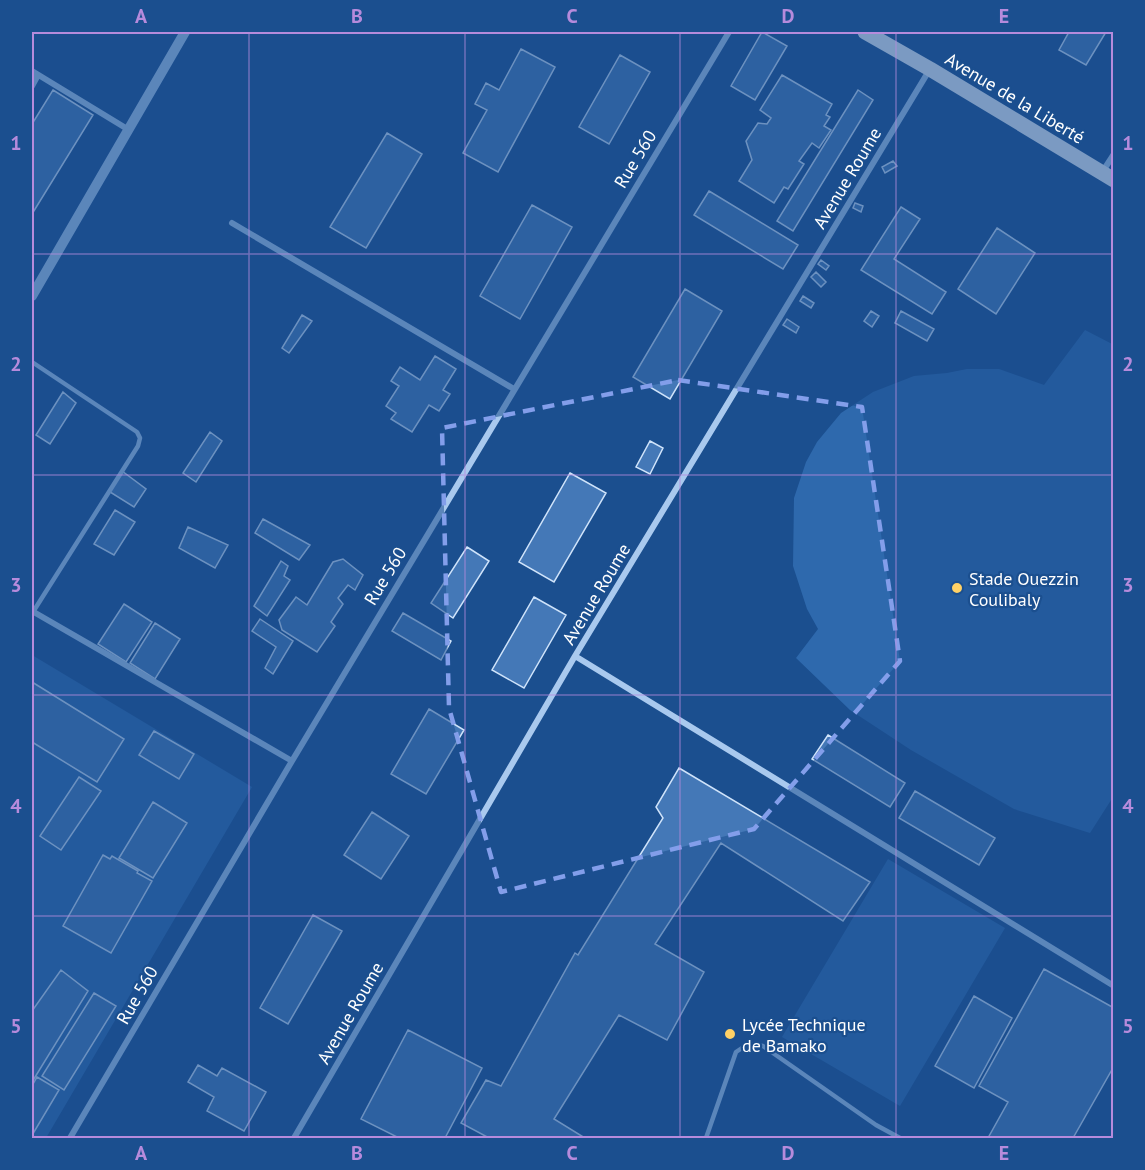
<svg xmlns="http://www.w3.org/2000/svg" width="1145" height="1170" font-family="'PT Sans',sans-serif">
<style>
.green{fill:#2e69ad}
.building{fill:#4478b7;stroke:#cfe3fa;stroke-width:1.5}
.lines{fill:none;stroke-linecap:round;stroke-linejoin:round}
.service{stroke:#a9c9ee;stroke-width:4.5}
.minor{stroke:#a9c9ee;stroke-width:6}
.tertiary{stroke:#a9c9ee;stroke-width:10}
.primary{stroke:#f0f6ff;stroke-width:15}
.marked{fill:none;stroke:#839eea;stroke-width:4.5;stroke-dasharray:12 8;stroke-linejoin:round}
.grid{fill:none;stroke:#b68bdc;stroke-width:1.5;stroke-opacity:0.55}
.poi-dot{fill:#ffd166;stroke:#1b4f8f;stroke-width:2}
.labels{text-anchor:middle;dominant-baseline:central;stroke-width:4.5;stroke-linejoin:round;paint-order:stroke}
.street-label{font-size:18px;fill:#fff;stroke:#1b4f8f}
.poi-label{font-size:18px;fill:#fff;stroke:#1b4f8f;text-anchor:start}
.neatline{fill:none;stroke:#b68bdc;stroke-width:2}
.grid-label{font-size:20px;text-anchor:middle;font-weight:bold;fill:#b68bdc}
</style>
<rect width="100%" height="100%" fill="#1b4f8f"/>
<path class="green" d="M1085,330L1114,345L1113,797L1090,833L1014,809L911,750L850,710L796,658L818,629L807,609L793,566L794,498L806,462L817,442L841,413L873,392L914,376L947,373L967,369H999L1044,385Z
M32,655L252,787L46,1138H32Z
M888,859L1005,928L900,1106L782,1037Z"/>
<path class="building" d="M762,32L787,46L755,100L731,86Z
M1069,32H1106L1086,65L1059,50Z
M521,49L555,67L498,172L463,153L487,110L475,104L486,83L499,90Z
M620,55L650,72L609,144L579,127Z
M782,75L832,104L826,115L830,117L824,126L831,130L819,148L812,143L799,161L804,164L788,189L784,187L774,203L739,181L752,160L746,141L758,123L767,124L771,118L760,110Z
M53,90L93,115L32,214V124Z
M858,90L873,100L793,231L777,221Z
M387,133L422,154L366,248L330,227Z
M893,161L897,166L885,173L882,167Z
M709,191L798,245L783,269L694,215Z
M855,203L863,206L861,212L853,208Z
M532,205L572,227L520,319L480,296Z
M901,207L920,219L894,259L946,292L932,314L861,270Z
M997,228L1035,253L996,314L958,289Z
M821,260L829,266L826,270L818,264Z
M816,272L826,282L821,287L811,277Z
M685,289L722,311L670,399L633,377Z
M803,296L814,303L811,308L800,301Z
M871,311L879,316L872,327L864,321Z
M901,311L934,329L927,341L895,323Z
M302,315L312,321L289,353L282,348Z
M787,319L799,327L796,333L783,325Z
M435,356L456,369L443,390L450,394L439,411L429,405L412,432L391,419L396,413L386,406L399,386L391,381L400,367L420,380Z
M63,392L76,403L50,444L36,435Z
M210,432L222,441L196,482L183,473Z
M650,441L663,448L650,474L636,467Z
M122,471L146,489L134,507L110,492Z
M570,473L606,493L554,582L519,562Z
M115,510L135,522L114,555L94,544Z
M263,519L310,545L299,560L255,533Z
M188,527L228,545L215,568L179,548Z
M467,547L489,561L453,618L431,603Z
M343,559L363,575L355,590L348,585L338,598L343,604L331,622L335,626L317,652L282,630L279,620L296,597L307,605L333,562Z
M281,561L288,566L284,576L290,580L267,616L254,606Z
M534,597L566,615L524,688L492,670Z
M124,604L152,622L126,662L98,644Z
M403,613L451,641L441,660L392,631Z
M260,619L293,641L273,674L265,668L276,647L252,631Z
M155,623L180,639L155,679L130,663Z
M32,682L124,739L97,782L32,742Z
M429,709L464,730L426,794L391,774Z
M154,731L194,754L179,779L139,755Z
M828,735L905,783L890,807L812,759Z
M679,768L870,882L843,921L721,843L655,944L704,972L667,1040L619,1015L554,1119L585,1138H489L461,1123L486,1080L501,1086L575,953L578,955L663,818L656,807Z
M79,777L101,791L61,850L40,836Z
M915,791L995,838L979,865L899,818Z
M153,802L187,823L153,878L119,858Z
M372,812L409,836L381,879L344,855Z
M103,855L110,859L112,856L138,871L137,873L152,881L111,953L63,926Z
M313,915L342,931L288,1024L260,1008Z
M1044,969L1114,1008V1066L1073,1138H988L1008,1102L979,1086Z
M61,970L88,991L32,1082V1011Z
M94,993L116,1006L64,1090L42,1076Z
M974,996L1012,1018L974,1088L935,1066Z
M408,1030L482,1068L445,1138H399L361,1119Z
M198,1065L217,1076L222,1068L266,1092L244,1131L207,1111L214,1097L188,1082Z
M37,1077L59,1090L34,1132L32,1130V1086Z"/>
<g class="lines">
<path class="service" d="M32,362L137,432L140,438L138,446L33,612
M706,1138L736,1052L748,1044L763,1046L876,1125L900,1138"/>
<path class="minor" d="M32,71L129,130
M32,86L38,75
M1103,171L1114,154
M232,223L514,389
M32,611L292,761
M575,656L1114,986
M70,1138L292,761L729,32
M294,1138L575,656L930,69"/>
<path class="tertiary" d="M32,296L185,32"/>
<path class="primary" d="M865,32L930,69L1114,180"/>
</g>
<path d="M0 0H1145V1170H0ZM678,380L862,407L900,661L754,829L501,892L449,708L442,428Z" fill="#1b4f8f" fill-opacity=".55" fill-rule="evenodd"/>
<path class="marked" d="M678,380L862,407L900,661L754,829L501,892L449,708L442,428Z"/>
<path class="grid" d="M249,32V1138M465,32V1138M680,32V1138M896,32V1138M32,254H1114M32,475H1114M32,695H1114M32,916H1114"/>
<g class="poi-dot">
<circle cx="957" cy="588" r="6"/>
<circle cx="730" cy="1034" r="6"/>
</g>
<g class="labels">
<g class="street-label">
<text transform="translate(1015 98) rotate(31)">Avenue de la Liberté</text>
<text transform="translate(635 159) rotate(-59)">Rue 560</text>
<text transform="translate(847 178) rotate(-59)">Avenue Roume</text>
<text transform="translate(385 576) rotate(-59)">Rue 560</text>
<text transform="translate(596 594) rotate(-59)">Avenue Roume</text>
<text transform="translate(137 995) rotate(-60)">Rue 560</text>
<text transform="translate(350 1013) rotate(-60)">Avenue Roume</text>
</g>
<g class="poi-label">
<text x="969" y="578">Stade Ouezzin<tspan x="969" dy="21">Coulibaly</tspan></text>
<text x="742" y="1024">Lycée Technique<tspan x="742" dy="21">de Bamako</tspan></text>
</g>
</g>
<rect width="1145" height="1170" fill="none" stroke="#1b4f8f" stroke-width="66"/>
<rect x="33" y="33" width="1079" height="1104" class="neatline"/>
<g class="grid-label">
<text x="141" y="23">A</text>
<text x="357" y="23">B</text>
<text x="572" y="23">C</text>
<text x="788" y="23">D</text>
<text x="1004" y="23">E</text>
<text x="16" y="150">1</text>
<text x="1128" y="150">1</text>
<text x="16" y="371">2</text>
<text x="1128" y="371">2</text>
<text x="16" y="592">3</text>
<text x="1128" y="592">3</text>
<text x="16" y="813">4</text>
<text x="1128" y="813">4</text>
<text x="16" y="1033">5</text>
<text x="1128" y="1033">5</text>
<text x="141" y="1160">A</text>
<text x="357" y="1160">B</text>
<text x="572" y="1160">C</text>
<text x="788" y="1160">D</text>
<text x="1004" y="1160">E</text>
</g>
</svg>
